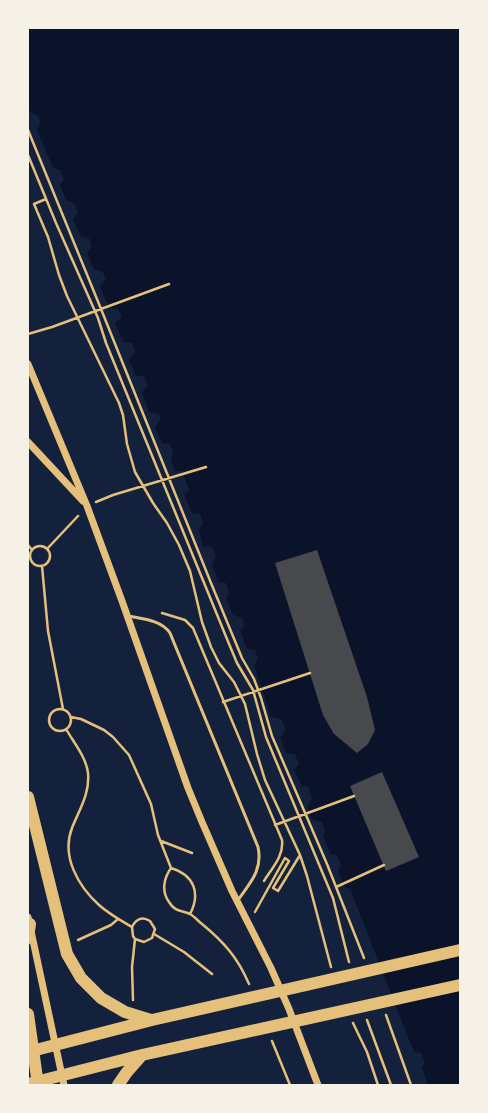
<svg xmlns="http://www.w3.org/2000/svg" width="488" height="1113" font-family="Merriweather,serif">
<style>
.water{fill:#0b132b}
.building{fill:#48494c}
.lines{fill:none;stroke-linecap:round;stroke-linejoin:round}
.path{stroke:#e5c07b;stroke-width:2.5}
.service{stroke:#e5c07b;stroke-width:3}
.tertiary{stroke:#e5c07b;stroke-width:7}
.motorway{stroke:#e5c07b;stroke-width:12}
</style>
<rect width="100%" height="100%" fill="#14213d"/>
<path class="water" d="M28,28H460V1085H428L422,1068L425,1063L421,1053L414,1052L350,889L345,888L338,871L341,865L337,855L331,854L323,836L325,831L322,822L312,820L308,807L312,798L308,787L302,786L294,770L299,764L295,754L286,753L280,738L286,730L281,719L271,717L254,665L258,659L255,650L247,649L240,630L244,626L242,618L233,615L226,598L229,592L226,583L219,582L212,565L216,557L212,547H203L199,530L203,523L200,514L192,513L184,494L189,490L182,471H175L171,460L173,452L170,444L162,443L155,427L161,419L159,414L149,412L142,392L148,385L144,376H136L129,360L135,351L132,343L123,342L115,323L122,318L118,309L109,308L100,286L106,279L102,271L94,270L87,253L92,246L89,238L81,237L73,219L78,212L75,204L66,200L60,185L64,180L60,170L53,168L37,130L40,123L38,116L30,112L28,108Z"/>
<path class="building" d="M317,550L367,697L375,730L368,744L357,753L334,734L323,715L275,563Z
M382,772L419,857L386,871L350,786Z"/>
<g class="lines">
<path class="path" d="M28,130L99,304L211,583L242,658L254,679L261,698L272,736L327,864L364,958
M28,155L56,223L98,318L106,343L227,639L237,663L253,690L266,737L333,898L349,962
M46,199L34,204L48,237L59,275L67,296L119,403L123,415L127,444L135,472L153,503L167,523L179,545L190,571L202,622L211,647L219,663L234,682L245,704L257,754L265,780L300,855L307,876L331,967
M28,334L52,327L169,284
M96,502L113,495L206,467
M28,545L32,550
M30 556a10 10 0 1 1 20 0a10 10 0 1 1-20 0Z
M47,549L78,516
M42,566L48,631L63,709
M162,613L185,620L193,628L282,840C284,856 272,868 264,881
M223,702L310,673
M49 720a11 11 0 1 1 22 0a11 11 0 1 1-22 0Z
M71,717L81,719L104,730L113,737L129,755L151,804L158,835L171,868
M66,729C74,743 86,757 88,773C90,794 79,810 72,828C61,856 78,886 99,905C109,914 120,920 132,927
M275,825L354,796
M161,841L192,853
M336,887L384,865
M255,912L285,858L289,861L273,888L278,891L300,855
M190,914C201,893 194,875 171,868C164,878 161,891 169,902C175,912 181,910 190,914C194,916 198,921 202,924C224,942 238,958 249,984
M154,934L184,952L212,974
M78,940L111,925L118,919
M133,1000L132,967L135,939L133,936L132,927C136,919 142,916 150,921L155,929L152,938L144,942L135,939
M386,1015L411,1085
M367,1020L391,1085
M353,1023L367,1052L378,1085
M272,1041L290,1085"/>
<path class="service" d="M128,616C143,619 161,620 170,633L258,847C263,870 250,883 238,900"/>
<path class="tertiary" d="M28,364L87,506L122,601L188,788L202,822L232,891L271,968L289,1009L318,1085
M28,442L83,501
M28,917L64,1085"/>
<path class="motorway" d="M28,797L67,954L81,978L101,998L125,1012L151,1020
M28,938L30,924
M28,1014L38,1085
M28,1052L152,1020L460,950
M28,1084L142,1055L460,985
M118,1085L127,1072L142,1055"/>
</g>
<rect width="488" height="1113" fill="none" stroke="#f6f1e7" stroke-width="58"/>
</svg>
